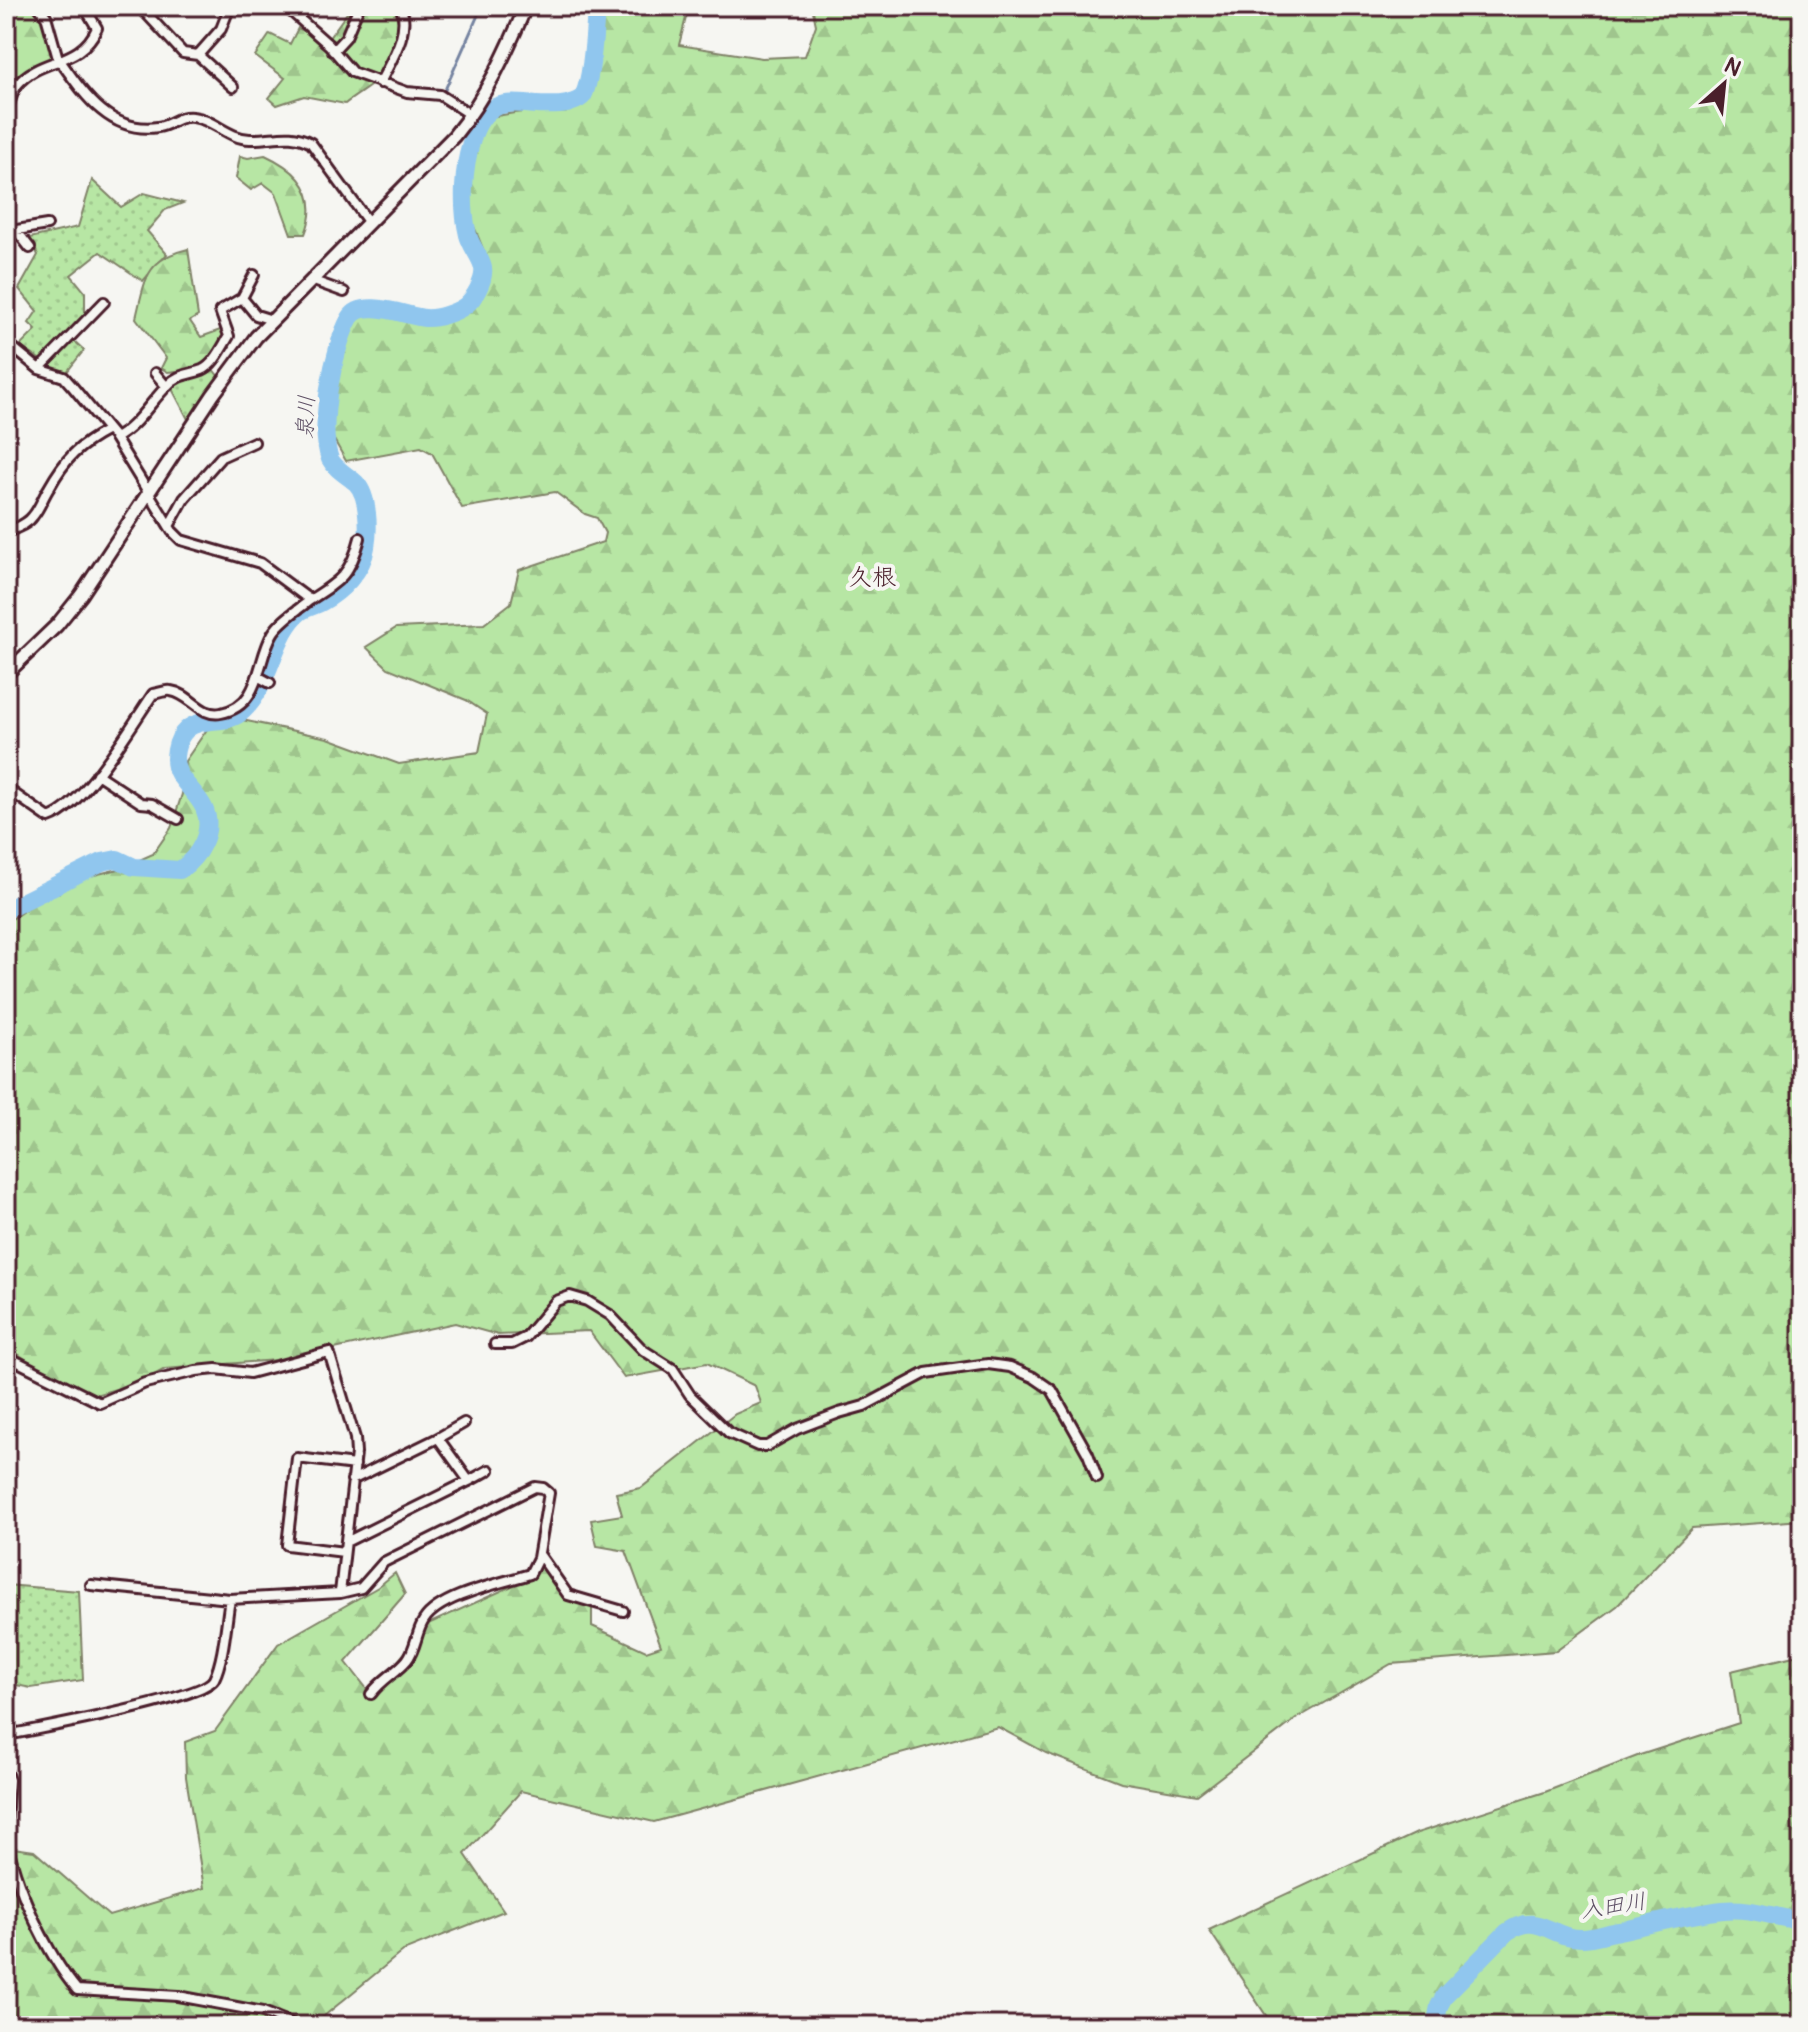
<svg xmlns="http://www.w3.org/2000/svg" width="1808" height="2032" font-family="Pangolin,'Klee One',sans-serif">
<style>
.grass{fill:url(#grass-dots);stroke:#808268;stroke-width:2}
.forest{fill:url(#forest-firs);stroke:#808268;stroke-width:2}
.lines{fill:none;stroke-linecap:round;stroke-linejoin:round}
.stream{stroke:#7483a0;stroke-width:3}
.river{stroke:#90c6ee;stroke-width:18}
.street-casing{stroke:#4a1f2b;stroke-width:14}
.secondary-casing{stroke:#4a1f2b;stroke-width:17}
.street{stroke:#f6f6f2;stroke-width:8}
.secondary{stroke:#f6f6f2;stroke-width:11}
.labels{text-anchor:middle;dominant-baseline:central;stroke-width:8;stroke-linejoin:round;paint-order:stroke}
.water-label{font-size:22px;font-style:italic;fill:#5f5166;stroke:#f6f6f2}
.quarter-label{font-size:24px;fill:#4a1f2b;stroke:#f6f6f2}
</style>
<defs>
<pattern id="grass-dots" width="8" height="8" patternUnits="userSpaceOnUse" patternTransform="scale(2)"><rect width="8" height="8" fill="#b7e6a4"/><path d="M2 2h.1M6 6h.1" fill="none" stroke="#9fc58d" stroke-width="1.8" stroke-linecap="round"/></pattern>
<pattern id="forest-firs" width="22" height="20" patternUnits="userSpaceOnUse" patternTransform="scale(2)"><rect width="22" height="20" fill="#b7e6a4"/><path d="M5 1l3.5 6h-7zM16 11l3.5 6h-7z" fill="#9fc58d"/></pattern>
</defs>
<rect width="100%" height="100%" fill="#f6f6f2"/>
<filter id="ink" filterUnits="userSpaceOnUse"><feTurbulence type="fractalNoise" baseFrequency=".0125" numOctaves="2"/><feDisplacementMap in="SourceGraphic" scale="16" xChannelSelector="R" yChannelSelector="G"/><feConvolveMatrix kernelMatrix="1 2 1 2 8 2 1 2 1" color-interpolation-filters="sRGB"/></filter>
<g filter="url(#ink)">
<path class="grass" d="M92,180L121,207L144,193L183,203L165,210L147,231L167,254L143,281L100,252L71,275L85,292V320L71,338L84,350L66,373L54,369L20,346L36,330L29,323L37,311L19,289L38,255L30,238L78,227Z
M212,368L219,377L189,421L171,387L185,373Z
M6,1585L79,1591L83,1680L31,1688L6,1683Z"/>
<path class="forest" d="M6,6H37L42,14L52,58L40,63L12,85L6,84Z
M352,6H396C403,17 393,63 385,73C375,85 357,94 345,104L304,96L277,105L269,98L285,78L255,56L270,34L290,44L298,28L326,42Z
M603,6H689L679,45L762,58L805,56L816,25L812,6H1802V1520L1692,1528L1617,1606L1556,1651L1391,1664L1296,1719L1197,1795L1121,1782L1046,1753L998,1727L654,1822L521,1791L465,1854L504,1911L403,1951L312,2026H6V1847L34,1851L109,1916L204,1888L186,1777L185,1742L215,1731L278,1644L378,1587L395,1573L405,1594L346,1662L371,1694L428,1624L532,1577L542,1565L564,1595L592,1603V1626L646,1651L661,1646L626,1551L597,1546L591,1520L622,1515L616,1493L641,1488L735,1414L761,1403L755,1386L707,1363L624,1378L589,1331L498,1335L455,1323L288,1359L165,1369L143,1381L92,1396L36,1366L6,1346V1280L12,1274L6,1254V923L65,882L119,869L153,854L171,828L182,794L185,761L208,728L242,720L328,738L399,764L479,752L487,714L466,700L388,668L366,647L396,628L484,624L511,603L519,570L603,542L605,533L597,518L585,514L555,492L462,508L432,453L421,447L346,461L333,438L327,381L350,320L374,309L434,321L468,309L488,275L486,256L463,200L467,146L484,118L583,102Z
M265,155C300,171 321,195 305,234H291L276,193L263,183L251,190L236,178L240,156L248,158Z
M188,249L198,316L190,321L201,337L223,329L227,339L201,368L168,372L161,368L166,358L136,318C145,281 145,259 188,249Z
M1802,1654V2026H1259L1267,2017L1209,1930L1417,1833L1545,1792L1640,1755L1739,1723L1731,1671Z"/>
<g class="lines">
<path class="stream" d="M469,107L444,92L482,6
M476,110L486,116"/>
<path class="river" d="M6,910L102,862L117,859L134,867L180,870C198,857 215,832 204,808C198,795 186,786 179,774C171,761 176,739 187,729C202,716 228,726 243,711C271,685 274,632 300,612C306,608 315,606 322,602C341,592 363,570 366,547C369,530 369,496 356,483C348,476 335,469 330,459C318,428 333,347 350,318C362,297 406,316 425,318C436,319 455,313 465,306C474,299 485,280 483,268C481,257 471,247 468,235C461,206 463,168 472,139C490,83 526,112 567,104C573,102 579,101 583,96C592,80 595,26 596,6
M1435,2026L1439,2006L1445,1995L1507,1932C1538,1910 1551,1939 1582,1938C1594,1938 1607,1933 1619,1931C1653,1924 1688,1914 1723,1910C1754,1907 1773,1918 1802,1921"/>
<defs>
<path id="street" d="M38,6L46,16L59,62
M230,6L221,29L198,55L233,87
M285,6L329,45L352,72L407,92L440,95L471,115
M144,11L183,53L198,55
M333,51L346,37L359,6
M61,62C85,96 111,134 158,127C172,125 178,115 193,117C213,119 229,139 250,139C273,140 289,131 311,143L369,223
M380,83C390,62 412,30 400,6
M6,115C9,105 11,94 17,85C41,56 80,67 97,28L84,6
M6,227L11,231L47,225
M16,230L30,248
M311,280L344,292
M242,298L256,315L272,320
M6,342L39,369L64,377L72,386L115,438L172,531L181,540L260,563L310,600C298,610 281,620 273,633C256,661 262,705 221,713C200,717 191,694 171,691C166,690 159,693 153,694C131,726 84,806 49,818L6,788
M39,369L104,302
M155,373L166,386
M115,438C137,427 150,402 168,385C178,374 189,375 202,370C214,365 222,347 229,336L220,311L242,298L254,275
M169,526L184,499L221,457L254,442
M6,533C15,528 27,525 33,516C40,508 43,497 49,488C65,459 79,445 108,430
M310,600C340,581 351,574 360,538
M259,677L270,683
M97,774L141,803L152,804L178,819
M495,1344H512L526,1337L556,1301L570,1296L587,1301L610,1315L643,1350L673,1369L690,1395L729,1433L758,1446H767L797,1429L839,1413L864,1406L926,1373L988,1364L1010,1367L1033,1377L1052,1390L1088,1454L1097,1478
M6,1356L100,1403L145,1383L196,1371L216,1369L250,1373L329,1352L355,1438L356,1453L340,1593
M438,1438L464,1423
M469,1481L489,1470
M346,1542L469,1481L438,1438L352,1480
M344,1552L287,1545L297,1458L355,1465
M539,1554L568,1595L623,1611
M91,1585L230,1599L340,1593L361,1588L384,1562L535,1487L543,1488L549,1493L538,1558L530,1574C502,1583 440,1595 424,1620C416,1632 416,1649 407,1660C396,1673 382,1679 371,1694
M6,1729L18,1733C47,1727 204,1698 214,1679C224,1659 226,1622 230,1599
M6,1772L9,1780C8,1798 5,1818 7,1837C12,1881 48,1956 77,1990L178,1996L263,2012L298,2026"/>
<path id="secondary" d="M6,674L57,625L81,595L213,395L256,337L454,136C486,97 506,53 526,6"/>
</defs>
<use href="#street" class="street-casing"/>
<use href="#secondary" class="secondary-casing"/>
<use href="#street" class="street"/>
<use href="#secondary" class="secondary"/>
</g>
</g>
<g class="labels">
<g class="water-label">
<text transform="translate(306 417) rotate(-87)">泉川</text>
<text transform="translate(1613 1906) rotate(-9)">入田川</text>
</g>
<g class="quarter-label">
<text x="872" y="577">久根</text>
</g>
</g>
<rect width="1808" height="2032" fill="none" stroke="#f6f6f2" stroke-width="32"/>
<rect x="16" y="16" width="1776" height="2000" fill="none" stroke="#4a1f2b" stroke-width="3" filter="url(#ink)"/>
<g transform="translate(1724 84) rotate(27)" stroke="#f6f6f2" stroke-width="6" paint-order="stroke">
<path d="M0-6L14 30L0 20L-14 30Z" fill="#4a1f2b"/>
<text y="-12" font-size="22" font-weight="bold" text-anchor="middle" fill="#4a1f2b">N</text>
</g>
</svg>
